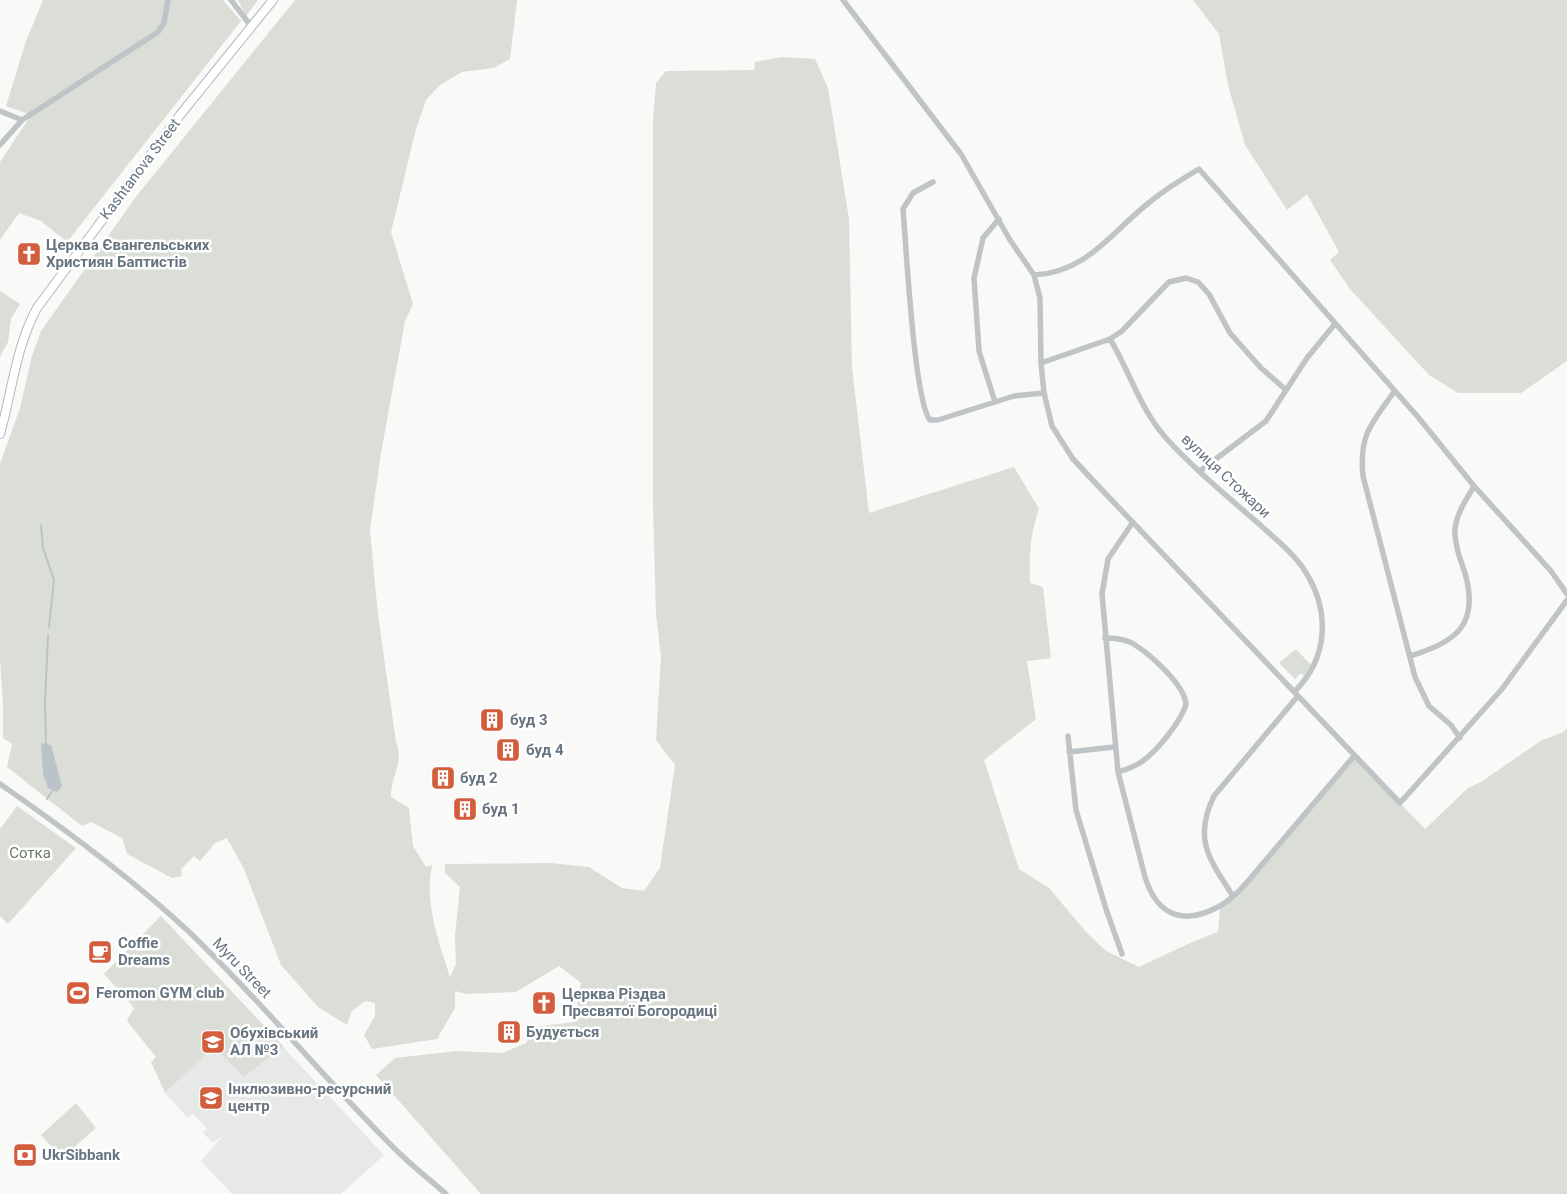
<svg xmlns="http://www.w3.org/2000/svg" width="1567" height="1194" font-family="Roboto,sans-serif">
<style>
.built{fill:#e7e8e8}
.green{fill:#daded7}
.water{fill:#bac4c8}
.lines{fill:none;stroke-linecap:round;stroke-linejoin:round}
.stream{stroke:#bac4c8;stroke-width:2}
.secondary-casing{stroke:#b4b9be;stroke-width:10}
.minor{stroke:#bfc4c7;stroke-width:5.5}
.secondary{stroke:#fff;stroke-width:8}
.labels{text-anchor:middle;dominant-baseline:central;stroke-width:5;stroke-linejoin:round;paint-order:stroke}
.street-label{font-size:15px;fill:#667580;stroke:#fff}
.poi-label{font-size:15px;font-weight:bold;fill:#667580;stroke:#fff;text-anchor:start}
.park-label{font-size:15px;fill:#697866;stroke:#fff}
</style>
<rect width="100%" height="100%" fill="#f9f9f8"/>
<path class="built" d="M161,916L384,1155L341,1194H232L201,1161L226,1132L213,1143L203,1133L207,1129L193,1114L188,1118L165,1093L181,1077L127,1021L134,1008L104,974Z"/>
<path class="green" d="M43,0H223L241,21L67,242L41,221L19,213L0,240V162L31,115L6,106L26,41Z
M238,0H258L246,16Z
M295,0H517L510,59L494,68L462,72L440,85L426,100L416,129L391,232L413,304L405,321L381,453L370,530L378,615L396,742C404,764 391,774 391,797L409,808L413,846L426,867L432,865C424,903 439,942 450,977L456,964L455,936L460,887L445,873V864L551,863L589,867L622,888L644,891L660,868L675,765L656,740L661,657L656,614L653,504V121L656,83L666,71L754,70L755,62L781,57L815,59L828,88L849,219L852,367L869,513L1014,467L1039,509C1030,534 1029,557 1030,583L1043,587L1051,658L1027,661L1036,719L984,760L1019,869L1049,888L1087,933L1106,951L1139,967C1165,955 1190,942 1218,932L1220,906L1233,896L1354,756L1425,829L1468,788L1481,782L1542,740L1564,732L1567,728V1194H481L376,1075L395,1058L456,1051L502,1053L526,1043L534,1027L574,1022L581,983L559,966L516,992L467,994L455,991V1008L437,1039L372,1049L364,1035L375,1016V1003L365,1001L352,1011L347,1025L318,1007L281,965L244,869L227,838L215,843L200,861L194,856L181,869L182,876L172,878L127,854L122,838L91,822L82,826L7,767L12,744L3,738V704L0,660V464L20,408L32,356L41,331L135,198Z
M1193,0H1567V361L1521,393H1458L1429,375L1350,289L1330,260L1339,252L1307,194L1287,210L1245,145L1228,85L1219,34Z
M0,291L20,304L11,319L8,342L0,357Z
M1296,649L1311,665L1304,676L1301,673L1295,679L1279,663Z
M17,806L76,848L8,924L0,916V829Z
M161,916L283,1046L244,1077L214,1046L165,1093L151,1062L156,1057L127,1021L134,1008L127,998L104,974Z
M76,1103L96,1128L62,1158L41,1135Z"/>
<path class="water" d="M41,743L51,745L62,786L57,792L48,788L43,774Z"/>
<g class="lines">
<path class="stream" d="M41,525L43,548L54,580L49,627
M46,744L45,702L48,635
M47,799L54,788"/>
<defs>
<path id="secondary" d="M0,434C12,392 16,346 37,308L180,115L273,0"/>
</defs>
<use href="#secondary" class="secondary-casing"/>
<path class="minor" d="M231,0L251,26
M843,0L961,154L1010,240L1034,275L1040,298L1041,363L1044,393L1052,426L1073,459L1102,490L1400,803L1502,689L1567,600
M0,111L22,120
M0,145L22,120L158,32L164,23L168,0
M933,182L913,193L903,209C906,243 914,401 930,420H938L1014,396L1044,393
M1034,275C1087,273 1112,231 1151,201C1166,189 1182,179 1199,169L1418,417L1474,486L1551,571L1567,594
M1110,339L1122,331L1169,282L1186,278L1198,282L1209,294L1230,333L1261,368L1285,389
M1041,363L1110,339C1130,372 1140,409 1166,438C1194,469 1227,496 1258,523C1274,538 1293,552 1305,571C1331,612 1328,659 1294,692
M1394,392C1371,424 1359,435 1363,476L1415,677L1429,706L1451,725L1460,738
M995,402L979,351L974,278L983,238L999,219
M1200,471L1266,421L1307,358L1334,325
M1133,522L1108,559L1102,594L1118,772L1145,877C1157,915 1182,926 1218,907C1237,897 1251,877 1265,861C1295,826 1324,791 1354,756
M1105,638C1114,638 1124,639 1132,643C1150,654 1184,684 1186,704C1181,722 1153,757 1136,765C1131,768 1124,770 1118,772
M1410,656C1455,642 1480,626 1465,573C1460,559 1454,543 1455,528C1457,512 1467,499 1474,486
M1068,736L1076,810L1106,909L1122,954
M1069,752L1114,747
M0,784C65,829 129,876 187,930C260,999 323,1078 395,1149C411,1165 429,1179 446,1194
M1233,896C1209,859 1193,839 1214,796L1297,697"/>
<use href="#secondary" class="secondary"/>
</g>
<defs>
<symbol id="church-square" viewBox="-11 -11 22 22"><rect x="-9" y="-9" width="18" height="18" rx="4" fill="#d35e3e" stroke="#fff"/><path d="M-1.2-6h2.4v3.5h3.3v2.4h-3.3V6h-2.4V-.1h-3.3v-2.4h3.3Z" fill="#fff"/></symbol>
<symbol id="building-square" viewBox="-11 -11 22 22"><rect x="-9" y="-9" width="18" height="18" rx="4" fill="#d35e3e" stroke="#fff"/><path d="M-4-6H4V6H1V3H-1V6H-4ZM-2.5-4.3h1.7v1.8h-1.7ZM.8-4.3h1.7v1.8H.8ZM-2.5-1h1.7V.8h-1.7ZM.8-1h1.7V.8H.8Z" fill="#fff"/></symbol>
<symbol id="cafe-square" viewBox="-11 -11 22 22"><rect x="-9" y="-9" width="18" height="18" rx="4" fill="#d35e3e" stroke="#fff"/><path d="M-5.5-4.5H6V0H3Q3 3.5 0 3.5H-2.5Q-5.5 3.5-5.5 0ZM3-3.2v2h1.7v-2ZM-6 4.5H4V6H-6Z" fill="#fff"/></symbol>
<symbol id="stadium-square" viewBox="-11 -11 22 22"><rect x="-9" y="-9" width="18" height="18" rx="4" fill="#d35e3e" stroke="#fff"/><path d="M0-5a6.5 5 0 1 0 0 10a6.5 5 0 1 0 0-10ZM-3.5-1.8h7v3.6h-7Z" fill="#fff"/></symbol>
<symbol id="school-square" viewBox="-11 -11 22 22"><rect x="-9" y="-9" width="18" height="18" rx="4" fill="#d35e3e" stroke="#fff"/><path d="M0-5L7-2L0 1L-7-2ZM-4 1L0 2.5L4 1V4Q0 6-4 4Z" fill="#fff"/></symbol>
<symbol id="bank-square" viewBox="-11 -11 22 22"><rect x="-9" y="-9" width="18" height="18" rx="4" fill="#d35e3e" stroke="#fff"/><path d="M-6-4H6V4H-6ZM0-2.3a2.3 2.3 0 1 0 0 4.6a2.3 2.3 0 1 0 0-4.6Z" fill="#fff"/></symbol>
</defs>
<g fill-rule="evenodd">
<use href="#church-square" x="15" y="240" width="28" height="28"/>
<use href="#building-square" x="478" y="706" width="28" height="28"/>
<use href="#building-square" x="494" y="736" width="28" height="28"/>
<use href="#building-square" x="429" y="764" width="28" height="28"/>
<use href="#building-square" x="451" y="795" width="28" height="28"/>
<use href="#cafe-square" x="86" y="938" width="28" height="28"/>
<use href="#stadium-square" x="64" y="979" width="28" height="28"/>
<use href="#church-square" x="530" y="989" width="28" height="28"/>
<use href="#building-square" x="495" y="1018" width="28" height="28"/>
<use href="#school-square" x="199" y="1028" width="28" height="28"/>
<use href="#school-square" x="197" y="1084" width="28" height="28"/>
<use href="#bank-square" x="11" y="1141" width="28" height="28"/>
</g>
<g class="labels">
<g class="street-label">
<text transform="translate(140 169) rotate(-53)">Kashtanova Street</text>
<text transform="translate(1226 476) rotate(43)">вулиця Стожари</text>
<text transform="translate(242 968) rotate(46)">Myru Street</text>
</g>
<g class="poi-label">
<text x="46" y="245">Церква Євангельських<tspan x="46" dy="17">Християн Баптистів</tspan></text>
<text x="510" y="720">буд 3</text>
<text x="526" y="750">буд 4</text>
<text x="460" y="778">буд 2</text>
<text x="482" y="809">буд 1</text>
<text x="118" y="943">Coffie<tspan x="118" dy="17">Dreams</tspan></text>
<text x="96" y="993">Feromon GYM club</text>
<text x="562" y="994">Церква Різдва<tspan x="562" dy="17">Пресвятої Богородиці</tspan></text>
<text x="526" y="1032">Будується</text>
<text x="230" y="1033">Обухівський<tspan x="230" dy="17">АЛ №3</tspan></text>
<text x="228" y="1089">Інклюзивно-ресурсний<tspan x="228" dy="17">центр</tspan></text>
<text x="42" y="1155">UkrSibbank</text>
</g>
<g class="park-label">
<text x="30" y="853">Сотка</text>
</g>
</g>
</svg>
